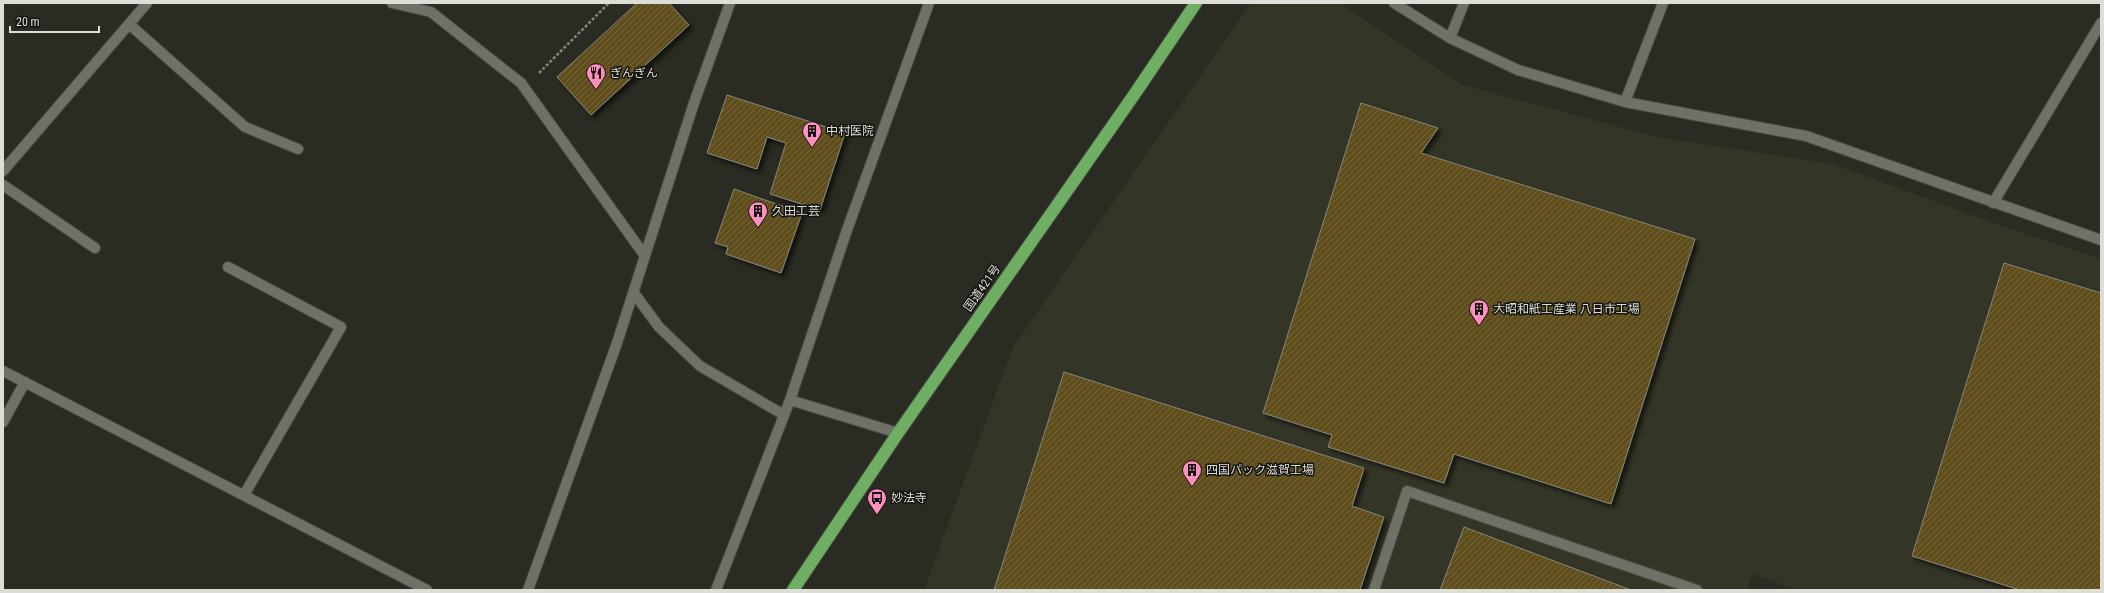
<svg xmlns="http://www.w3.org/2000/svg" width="2104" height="593" font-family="'Roboto Condensed','Noto Sans JP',sans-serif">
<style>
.built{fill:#333526}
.building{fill:url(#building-hatch);stroke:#89867b;filter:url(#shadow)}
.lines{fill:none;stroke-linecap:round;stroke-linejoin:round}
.minor-casing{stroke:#484941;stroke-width:12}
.highway-casing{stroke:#484941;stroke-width:14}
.path{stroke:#84857e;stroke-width:2.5;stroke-dasharray:3 2;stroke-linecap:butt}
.minor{stroke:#6f7167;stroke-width:10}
.highway{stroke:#6faf64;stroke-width:12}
.labels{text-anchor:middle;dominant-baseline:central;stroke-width:3;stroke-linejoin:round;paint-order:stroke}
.poi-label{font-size:12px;fill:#ddded8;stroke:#131410;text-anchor:start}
.street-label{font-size:12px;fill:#ddded8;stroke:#131410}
</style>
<defs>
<pattern id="building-hatch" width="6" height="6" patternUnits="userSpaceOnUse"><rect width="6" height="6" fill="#5e4e1e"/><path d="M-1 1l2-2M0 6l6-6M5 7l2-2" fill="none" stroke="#75673e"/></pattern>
<filter id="shadow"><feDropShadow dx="3.5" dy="3.5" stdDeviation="2" flood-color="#0009"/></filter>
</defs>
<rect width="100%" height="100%" fill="#2a2c23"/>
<path class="built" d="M1251,3H1340L1463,85L1657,137L1833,164L1999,225L2101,259V590H1798L1753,574L1746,590H924L1013,347Z"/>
<path class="building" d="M637,3H669L689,25L591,115L557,77Z
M727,95L845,133L820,210L770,194L786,143L767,137L757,169L707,153Z
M1361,103L1438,128L1421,153L1695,239L1611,504L1454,454L1444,483L1328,447L1332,435L1263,413Z
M734,189L802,213L781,273L726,254L728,247L715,243Z
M2004,263L2101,293V590H2020L1912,556Z
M1064,372L1364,468L1352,506L1384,517L1360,590H994Z
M1464,527L1631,590H1440Z"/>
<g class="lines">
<defs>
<path id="minor" d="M392,3L431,12L521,83L645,256
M1394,3L1450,38L1518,70L1625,102L1806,136L2101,240
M129,24L245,127L298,149
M1450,38L1464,3
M1625,102L1663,3
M3,171L147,3
M3,185L95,248
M1993,203L2101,23
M228,267L341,327L244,495
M634,293L659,327L700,366L784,415
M3,371L427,590
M790,400L898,433
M3,422L25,382
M528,590L617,343L694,103L730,3
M716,590L790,400L847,230L929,3
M1374,590L1407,491L1697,590"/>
<path id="highway" d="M793,590L898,433L1136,92L1196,3"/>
</defs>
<use href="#minor" class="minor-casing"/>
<use href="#highway" class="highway-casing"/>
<path class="path" d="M539,73L609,3"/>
<use href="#minor" class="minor"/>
<use href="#highway" class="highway"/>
</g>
<defs>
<symbol id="restaurant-pin" viewBox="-11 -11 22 30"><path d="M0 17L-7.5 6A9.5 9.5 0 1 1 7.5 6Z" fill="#fe8ebe" stroke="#131410"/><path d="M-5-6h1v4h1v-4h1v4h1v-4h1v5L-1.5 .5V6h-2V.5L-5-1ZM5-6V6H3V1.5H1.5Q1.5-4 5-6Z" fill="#111"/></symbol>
<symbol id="building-pin" viewBox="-11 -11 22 30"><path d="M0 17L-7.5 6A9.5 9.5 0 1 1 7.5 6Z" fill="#fe8ebe" stroke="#131410"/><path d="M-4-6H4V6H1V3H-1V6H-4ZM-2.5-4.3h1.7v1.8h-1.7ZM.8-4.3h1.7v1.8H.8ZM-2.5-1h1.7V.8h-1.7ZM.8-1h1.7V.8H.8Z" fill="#111"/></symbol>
<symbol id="bus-pin" viewBox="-11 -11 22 30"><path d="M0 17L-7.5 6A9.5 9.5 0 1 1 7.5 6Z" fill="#fe8ebe" stroke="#131410"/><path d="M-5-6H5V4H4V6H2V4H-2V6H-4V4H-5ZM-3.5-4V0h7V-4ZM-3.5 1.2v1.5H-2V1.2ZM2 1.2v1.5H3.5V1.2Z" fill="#111"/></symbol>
</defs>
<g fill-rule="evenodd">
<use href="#restaurant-pin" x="585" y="62" width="22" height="30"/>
<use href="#building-pin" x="801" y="120" width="22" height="30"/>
<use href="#building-pin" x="747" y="200" width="22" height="30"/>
<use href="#building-pin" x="1468" y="298" width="22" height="30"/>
<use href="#building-pin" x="1181" y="459" width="22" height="30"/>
<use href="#bus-pin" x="866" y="487" width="22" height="30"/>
</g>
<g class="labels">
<g class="poi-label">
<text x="610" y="73">ぎんぎん</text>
<text x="826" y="131">中村医院</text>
<text x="772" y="211">久田工芸</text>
<text x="1493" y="309">大昭和紙工産業 八日市工場</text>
<text x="1206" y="470">四国パック滋賀工場</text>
<text x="891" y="498">妙法寺</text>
</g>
<g class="street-label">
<text transform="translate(982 288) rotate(-55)">国道421号</text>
</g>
</g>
<rect width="2104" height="593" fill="none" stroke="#ddded8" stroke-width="8"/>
<path d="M10 26v6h89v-6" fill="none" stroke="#ddded8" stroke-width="2"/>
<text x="16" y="26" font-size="12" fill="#ddded8" stroke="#131410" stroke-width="3" paint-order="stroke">20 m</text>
</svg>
